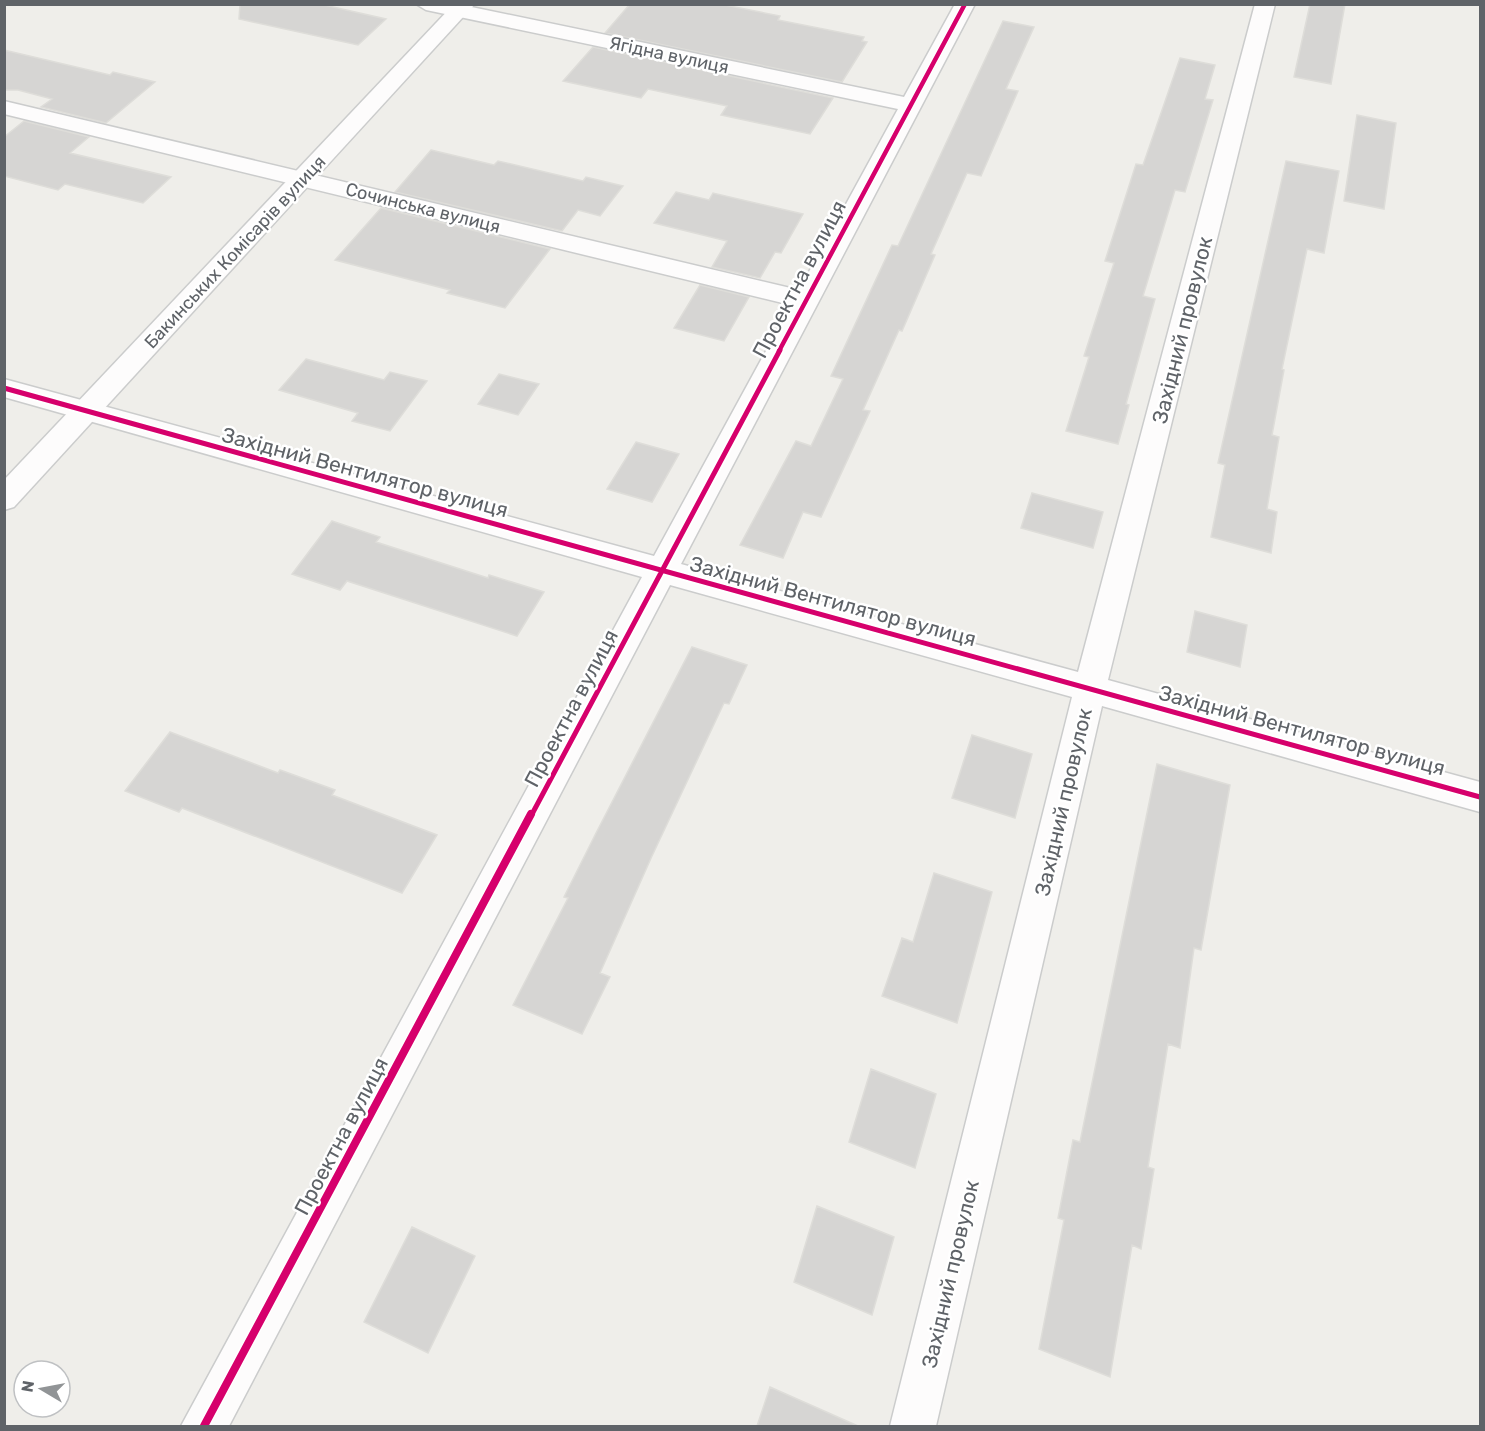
<svg xmlns="http://www.w3.org/2000/svg" width="1485" height="1431" font-family="Rubik,sans-serif">
<style>
.building{fill:#d6d5d3;stroke:#deddd9;stroke-width:1.5}
.lines{fill:none;stroke-linecap:round;stroke-linejoin:round}
.minor-casing{stroke:#cbcccc;stroke-width:3}
.tertiary-casing{stroke:#cbcccc;stroke-width:3}
.minor{fill:#fdfcfc;fill-rule:evenodd}
.tertiary{fill:#fdfcfc;fill-rule:evenodd}
.cycleway-far2-casing{stroke:#fff;stroke-width:7}
.cycleway-far1-casing{stroke:#fff;stroke-width:9}
.cycleway-casing{stroke:#fff;stroke-width:11}
.cycleway-far2{stroke:#d6006c;stroke-width:4.5}
.cycleway-far1{stroke:#d6006c;stroke-width:5}
.cycleway{stroke:#d6006c;stroke-width:8}
.labels{text-anchor:middle;dominant-baseline:central;stroke-width:5;stroke-linejoin:round;paint-order:stroke}
.far-street-label{font-size:18px;fill:#5f6368;stroke:#fff}
.street-label{font-size:21px;fill:#5f6368;stroke:#fff}
</style>
<rect width="100%" height="100%" fill="#efeeea"/>
<path class="building" d="M240,4H320L386,19L358,45L239,19Z
M630,4H720L780,16L778,20L864,37L862,41L867,42L842,82L605,33Z
M1310,4H1345L1331,84L1294,77Z
M1003,21L1034,27L1006,89L1018,91L981,176L967,173L931,254L935,255L902,331L899,330L863,410L870,411L821,517L803,512L783,558L740,545L796,441L811,446L843,379L831,376L892,245L898,246Z
M593,47L833,98L810,134L721,115L727,106L648,89L641,98L563,81Z
M4,50L110,75L113,72L155,82L106,123L41,107L52,99L18,90H4Z
M1180,58L1215,65L1205,99L1213,100L1185,192L1175,190L1143,296L1155,299L1126,404L1129,405L1118,444L1066,431L1089,357L1084,356L1114,263L1105,261L1136,164L1143,165Z
M1357,115L1396,123L1384,209L1344,201Z
M24,121L89,137L70,153L171,177L143,203L65,184L58,190L4,176V137Z
M431,150L494,165L498,161L583,181L586,177L623,186L600,216L578,210L562,231L395,192Z
M1286,161L1339,171L1324,253L1307,249L1282,369L1284,370L1272,435L1279,437L1267,509L1277,512L1271,553L1211,537L1225,465L1218,463Z
M676,192L709,200L713,193L803,214L781,253L775,252L760,278L712,267L727,241L654,223Z
M381,208L550,249L505,308L447,293L450,290L335,260Z
M700,285L749,297L724,341L674,328Z
M306,359L384,380L390,372L427,381L390,431L352,421L358,413L279,390Z
M499,374L539,384L518,415L478,404Z
M636,442L679,454L652,502L607,489Z
M1032,493L1103,512L1093,548L1021,528Z
M332,521L380,537L376,542L488,578L489,575L544,592L517,636L347,581L340,590L292,574Z
M1195,611L1247,625L1240,667L1187,652Z
M692,647L747,665L729,704L724,703L652,856L600,973L610,977L582,1034L513,1005L568,898L564,897L595,835Z
M170,732L278,773L280,770L335,790L332,795L437,835L402,893L182,808L179,812L125,791Z
M972,735L1032,754L1015,818L952,798Z
M1157,764L1230,785L1201,950L1194,948L1180,1048L1168,1044L1148,1167L1154,1169L1141,1249L1132,1245L1110,1377L1039,1349L1064,1220L1058,1218L1073,1140L1080,1142Z
M934,873L992,892L957,1023L882,996L902,938L913,942Z
M871,1069L936,1094L915,1168L849,1142Z
M817,1206L894,1237L872,1315L794,1282Z
M412,1227L475,1256L428,1353L364,1322Z
M770,1387L858,1426H757Z"/>
<g class="lines">
<defs>
<path id="minor" d="M416,4H457L904,97L955,4H975L681,564L1078,672L1255,4H1275L1108,680L1480,782V812L1102,706L936,1426H890L1072,697L670,585L229,1426H181L642,577L4,397V379L654,556L791,305L4,114V101L799,290L898,109L426,10Z"/>
<path id="tertiary" d="M454,4H475L14,507L4,510V480Z"/>
</defs>
<use href="#minor" class="minor-casing"/>
<use href="#tertiary" class="tertiary-casing"/>
<use href="#minor" class="minor"/>
<use href="#tertiary" class="tertiary"/>
<defs>
<path id="cycleway-far2" d="M779,351L965,4"/>
<path id="cycleway-far1" d="M4,388L1480,797
M531,816L780,350"/>
<path id="cycleway" d="M204,1426L531,814"/>
</defs>
<use href="#cycleway-far2" class="cycleway-far2-casing"/>
<use href="#cycleway-far1" class="cycleway-far1-casing"/>
<use href="#cycleway" class="cycleway-casing"/>
<use href="#cycleway-far2" class="cycleway-far2"/>
<use href="#cycleway-far1" class="cycleway-far1"/>
<use href="#cycleway" class="cycleway"/>
</g>
<g class="labels">
<g class="far-street-label">
<text transform="translate(669 55) rotate(12)">Ягідна вулиця</text>
<text transform="translate(423 208) rotate(14)">Сочинська вулиця</text>
<text transform="translate(235 252) rotate(-47)">Бакинських Комісарів вулиця</text>
</g>
<g class="street-label">
<text transform="translate(799 279) rotate(-62)">Проектна вулиця</text>
<text transform="translate(1182 330) rotate(-76)">Західний провулок</text>
<text transform="translate(365 472) rotate(15)">Західний Вентилятор вулиця</text>
<text transform="translate(833 601) rotate(15)">Західний Вентилятор вулиця</text>
<text transform="translate(571 708) rotate(-62)">Проектна вулиця</text>
<text transform="translate(1302 730) rotate(15)">Західний Вентилятор вулиця</text>
<text transform="translate(1063 802) rotate(-77)">Західний провулок</text>
<text transform="translate(341 1136) rotate(-62)">Проектна вулиця</text>
<text transform="translate(950 1274) rotate(-77)">Західний провулок</text>
</g>
</g>
<rect width="1485" height="1431" fill="none" stroke="#5f6368" stroke-width="12"/>
<g transform="translate(42 1389) rotate(280)"><circle r="28" fill="#ffffff" stroke="#bfc1c3" stroke-width="1.5"/>
<path d="M0-4.5L10 22L0 15L-10 22Z" fill="#919496"/>
<text y="-9" font-size="16" font-weight="bold" text-anchor="middle" fill="#5f6368">N</text>
</g>
</svg>
